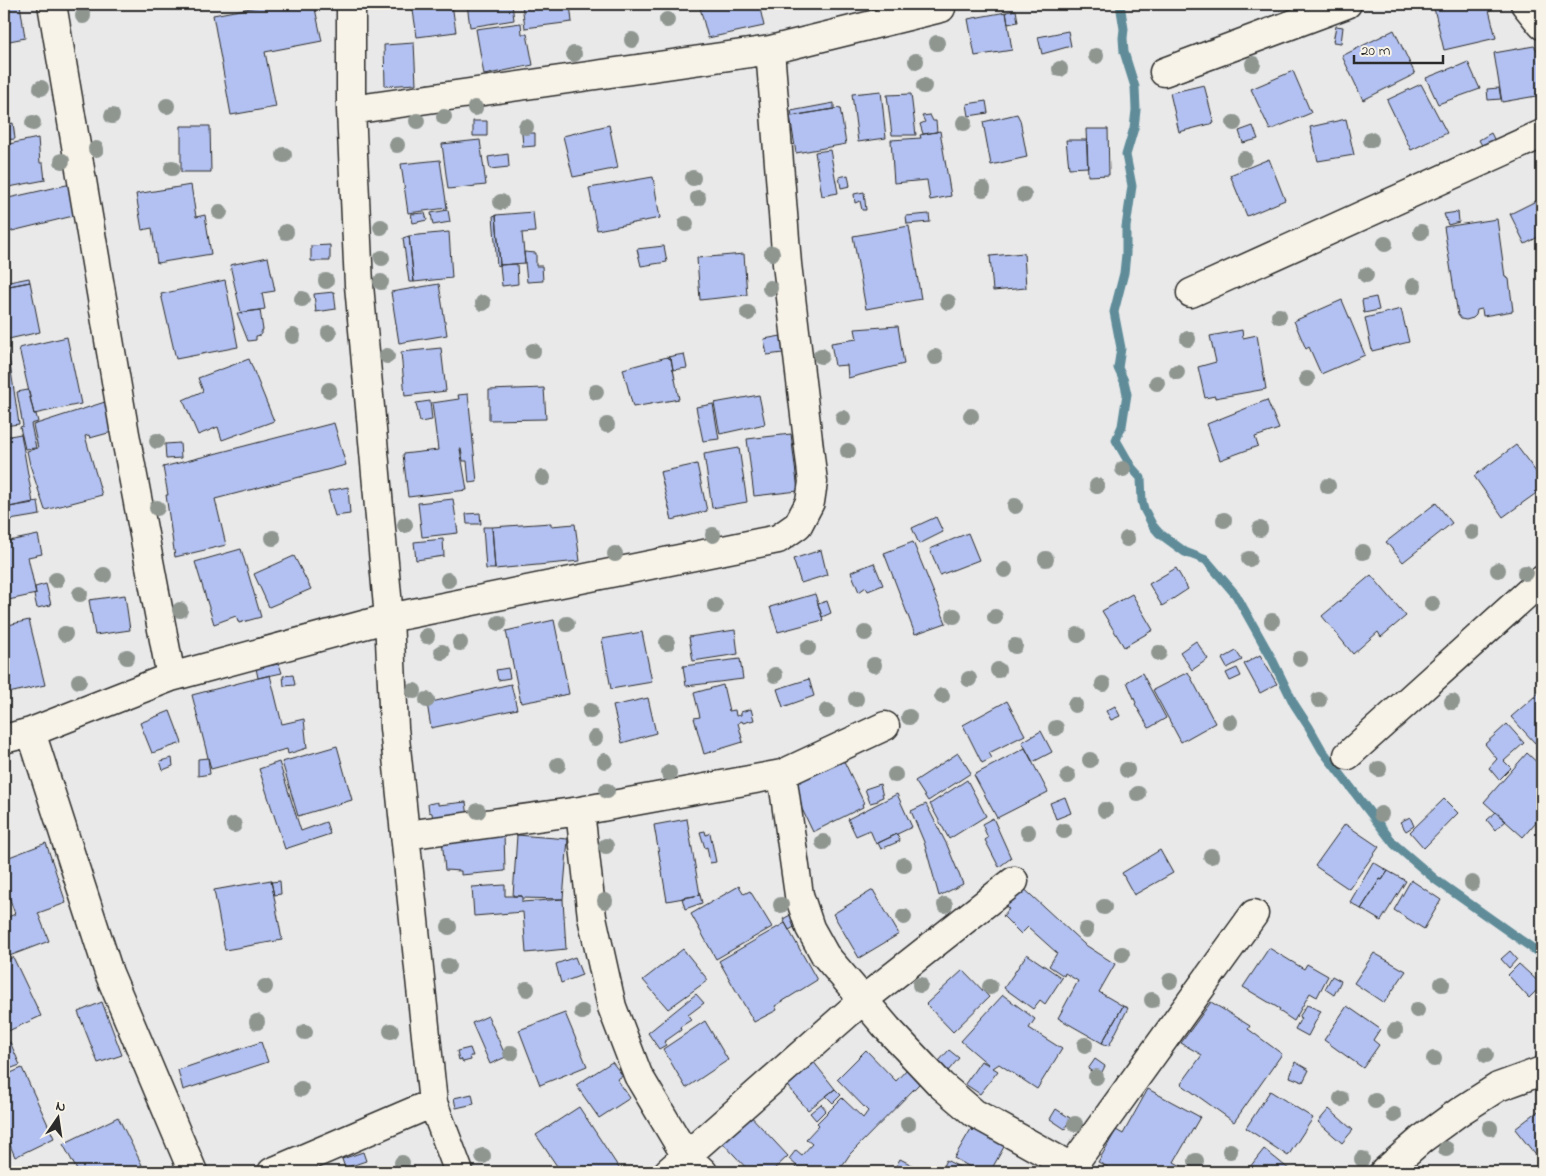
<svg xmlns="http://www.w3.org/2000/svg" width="1546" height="1176" font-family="'Indie Flower',sans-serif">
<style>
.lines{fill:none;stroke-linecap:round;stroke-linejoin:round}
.stream{stroke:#5f8c98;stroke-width:9}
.building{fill:#b2c1f1;stroke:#2b2b2b}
.minor-casing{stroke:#2b2b2b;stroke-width:31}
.minor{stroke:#f7f3e8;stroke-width:28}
.tree{fill:#8f9690}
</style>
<rect width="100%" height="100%" fill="#e9e9ea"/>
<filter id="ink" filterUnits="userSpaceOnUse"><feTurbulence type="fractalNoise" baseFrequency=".02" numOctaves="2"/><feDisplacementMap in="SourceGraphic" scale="10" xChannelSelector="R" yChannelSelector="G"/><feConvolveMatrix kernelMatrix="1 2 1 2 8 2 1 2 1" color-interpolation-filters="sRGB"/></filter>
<g filter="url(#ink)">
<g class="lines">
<path class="stream" d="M1120,4L1124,29L1123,38L1124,52L1135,87L1136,110L1134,128L1126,155L1132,186L1126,227V254L1124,273L1114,312L1121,348L1118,368L1124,381L1127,394L1122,426L1116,440L1132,468L1141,478L1142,501L1144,509L1153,526L1159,533L1185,552L1206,560L1236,595L1272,659L1294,704L1309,727L1322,750L1394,844L1436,880L1542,955"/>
</g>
<path class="building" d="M4,4H20L25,38L4,42Z
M272,4H314L322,41L265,52L276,107L231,115L213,15Z
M412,4H452L456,32L417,37Z
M467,4H512L514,20L470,27Z
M522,4H570L572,22L525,28Z
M699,4H759L764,26L708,38Z
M1433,4H1493L1494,8L1489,10L1496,38L1444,50Z
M1016,10L1018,22L1008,24L1006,12Z
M1006,12L1012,50L975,56L968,19Z
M521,23L522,34H527L533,65L484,75L476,29Z
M1336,26L1343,27L1341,43L1333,42Z
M1394,30L1415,74L1363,100L1342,56Z
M1068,31L1071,46L1042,54L1038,37Z
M414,43L416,84L385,86L384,45Z
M1534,46L1542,56V95L1502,102L1494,53Z
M1468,62L1480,89L1438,104L1426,78L1454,67V68Z
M1293,71L1311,113L1270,130L1251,89Z
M1421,84L1447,133L1411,150L1387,100Z
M1204,85L1214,123L1179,132L1170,93Z
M1499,88L1501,99L1488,100L1487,89Z
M881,91L886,138L858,142L852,94Z
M911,94L916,135H892L887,95Z
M986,101L988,113L969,116L967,104Z
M834,103V109L792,116L791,111Z
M840,108L846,144L796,153L790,116Z
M1017,114L1020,120L1027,157L991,165L983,122Z
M930,115L933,121H936L937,132L923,134L920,124L925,122L922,116Z
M1346,119L1354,155L1318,161L1310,127Z
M473,121H487V136H473Z
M13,123L15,139L4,140V125Z
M609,125L618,168L573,177L563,136Z
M181,126H210L211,172H181Z
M1253,126L1258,139L1243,143L1239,131Z
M1086,129H1108L1109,175L1088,176Z
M940,131L951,196L930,200L927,180L894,183L891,140L921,138L920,135Z
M522,133H535V146L523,147Z
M1491,133L1497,145L1485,151L1479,140Z
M38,138L40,163H43L45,180L4,188V145Z
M480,140L486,185L448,189L442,144Z
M1066,140H1087L1088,167L1069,168Z
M830,150L838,193L822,196L815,152Z
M508,154L509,167L490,169L488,157Z
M1269,159L1285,200L1247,216L1230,175Z
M440,160L447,208L408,213L401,164Z
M848,175L850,186L841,188L839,177Z
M653,177L660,218L597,230L589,188Z
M71,184L77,215L4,233V199Z
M191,185L196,217L205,215L211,254L157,263L152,228L142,230L136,194Z
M864,192L866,210H862L860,201L855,203L854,194Z
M1542,198V235L1525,244L1510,214Z
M448,210L450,222L433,225L431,213Z
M533,212L535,232L522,233L525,263L500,265L496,215Z
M1458,212L1459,222L1448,225L1444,214Z
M425,213L427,220L413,223L411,214Z
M929,214L930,222L907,224L906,216Z
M496,215L500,265L497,266L493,216Z
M1497,219L1505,277L1509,279L1513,311L1483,316L1482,309L1477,310L1476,315L1473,318L1466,320L1461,319L1458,315L1444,227Z
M909,226L921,299L866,309L853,236Z
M449,232L452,278L414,282L409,236Z
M409,236L414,282H409L403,238Z
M330,245V261H311V246Z
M664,246L667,262L641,266L637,249Z
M524,252L536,253V266H542L543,281L527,282Z
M1024,253L1026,288L993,291L990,256Z
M744,254L747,295L700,300L697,258Z
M268,257L275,291L262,293L265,309L241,313L230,265Z
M517,264L518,284L502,286L500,265Z
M29,278L30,282L4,287V283Z
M225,280L238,347L176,359L161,294Z
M30,282L40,332L4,340V287Z
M439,284L447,335L399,343L391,292Z
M334,292L336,309L316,312L314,294Z
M1376,297L1379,310L1364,313L1362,300Z
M1342,300L1365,355L1321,374L1309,347L1306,349L1294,321Z
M1401,309L1409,342L1372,351L1365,318Z
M260,310L263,330L261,331V335L256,336V340L248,341L237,313Z
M898,326L904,364L848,378L847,365L835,366L831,343L857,339L855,329Z
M1242,330L1243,338L1257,335L1266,389L1215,398V396L1205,398L1198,367L1216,362L1210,336Z
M781,336L783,353L767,355L764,339Z
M67,337L81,404L34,414L19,348Z
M7,344L19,424L4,426V345Z
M441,348L446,391L405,396L401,352Z
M684,354L687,368L673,370L671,359L667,357Z
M667,357L671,359L679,399L633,407L623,369Z
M249,359L274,421L222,440L218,427L198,435L183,400L203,391L198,378Z
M544,388L546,419L489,420V390Z
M28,390L34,414H36L38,422L31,424L36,448L25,449L20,427L23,426L17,392Z
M468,394L477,482L469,483L467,461H463L461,449H460L467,490L408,497L403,454L438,450L432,403L459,399L458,395Z
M759,395L765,424L720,434L714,403Z
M1267,400L1279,429L1255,437L1258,446L1220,460L1207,424Z
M430,401L432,420L420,422L416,403Z
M105,402L112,432L90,438L89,435L85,436L102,495L45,510L30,465L27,451L38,448L33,425Z
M713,404L719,439L703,441L696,407Z
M334,423L346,465L215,499L226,545L175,557L166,495H168L163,467Z
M21,434L33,503L4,508V437Z
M791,434L798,491L754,496L747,439Z
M180,443L181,458L166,459L165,444Z
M1516,445L1542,480V489L1503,517L1474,476Z
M739,448L747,502L712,508L704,454Z
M697,464L707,511L672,520L660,472Z
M348,487L350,514L335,516L328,491Z
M453,499L458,533L422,537L418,503Z
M38,501L40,515L4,521V508Z
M1436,503L1452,523L1403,562L1386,542Z
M480,513L481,524H467L466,514Z
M936,517L943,532L919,544L912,528Z
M551,523V526L575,524L580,561L495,569L492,527Z
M483,527H492L495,569H486Z
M968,533L979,560L940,575L930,549Z
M38,535L42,554L28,557L36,594L4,601V542Z
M443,539L444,556L416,560L414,542Z
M913,542L946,623L915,634L884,553Z
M241,549L261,617L239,623L236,616L214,624L195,562Z
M821,550L827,575L801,583L793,559Z
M294,556L311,589L269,607L254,574Z
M874,563L883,585L868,591L866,587L859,592L851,572Z
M1176,568L1188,589L1162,606L1149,584Z
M1371,575L1406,616L1381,637L1378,632L1353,654L1322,616Z
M46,584L51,605L37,608L34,595L36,594L35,587Z
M815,594L823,620L778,632L770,607Z
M1132,594L1153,630L1124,647L1102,611Z
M125,595L130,630L95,635L89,600Z
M827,601L831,613L822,617L818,604Z
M29,620L45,685L4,694V626Z
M554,620L569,694L521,703L506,631Z
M735,630L738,654L693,661L689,637Z
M642,632L652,682L611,689L602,639Z
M1196,641L1208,659L1192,670L1180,652Z
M1236,651L1242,660L1227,668L1222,659Z
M1260,655L1277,684L1260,693L1244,664Z
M740,659L743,679L686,686L683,666Z
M279,664L282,673L258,678L256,668Z
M508,668L510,678L498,680L496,670Z
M1237,668L1241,676L1230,681L1226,673Z
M1188,672L1215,723L1181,742L1153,690Z
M1142,673L1166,718L1149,728L1135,704L1136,703L1127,682Z
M270,675L282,724L304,719L307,748L288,754L287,749L211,769L192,695Z
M293,675L295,685L284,686L283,676Z
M809,679L814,696L783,707L777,689Z
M511,684L517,709L431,728L427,703Z
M723,685L729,711L735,710L736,716L741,715V712L751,709L754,720L743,723L742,721L738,723L743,742L704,754L694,718L700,717L694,693Z
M1542,690V744L1538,740L1535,743L1511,717Z
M648,698L656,733L622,743L613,706Z
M1007,701L1025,735L989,753L992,758L982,763L963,725Z
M1115,706L1120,716L1111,720L1106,711Z
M170,711L182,743L152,753L140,723Z
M1507,724L1524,743L1504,761L1511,768L1499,780L1489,768L1497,759L1485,744Z
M1041,731L1052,752L1033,762L1022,742Z
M337,746L352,800L298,816L282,762Z
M1025,748L1048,792L997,818L974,775Z
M958,753L971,773L928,801L915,781Z
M1527,753L1542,767V815L1523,837L1484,802Z
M172,758L173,766L163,770L160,761Z
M208,758L210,774L198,776V759Z
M843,759L864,803L862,804L863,807L813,832L791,786L802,781L800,775Z
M279,762L301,831L326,822L330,834L285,849L259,769Z
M967,780L986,816L949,839L930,804Z
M880,784L883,797L878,799V801L870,803L865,789Z
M897,794L912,827L876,844L870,830L856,836L848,819Z
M1065,797L1071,813L1056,819L1050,803Z
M1444,799L1458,813L1424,848L1410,832Z
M438,802V805L466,802L468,817L433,821L432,813L429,812L428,804Z
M926,804L947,845L963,884L939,896L924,842L911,811Z
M1496,812L1506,821L1495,830L1487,820Z
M1410,817L1414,826L1406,831L1400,822Z
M993,818L1011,858L999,867L985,840L988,838L982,824Z
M687,819L700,895L667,901L654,825Z
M1345,824L1379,847L1349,889L1315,866Z
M705,831L706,835L710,833L716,862L710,863L707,847L705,848L700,832Z
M504,832L505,871L461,875V871L445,870L442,839Z
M897,834L900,841L881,849L878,843Z
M517,835L568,839L563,899L522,898V896H513Z
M46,843L66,903L38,913L49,941L4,958V919L15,914L4,882V859Z
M1160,850L1173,873L1134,895L1122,873Z
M1373,862L1388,871L1382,880L1380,879L1361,909L1350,902Z
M1388,871L1406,881L1381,921L1361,909L1380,879L1382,880Z
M271,880L282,940L225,950L214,890Z
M1411,880L1441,900L1424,929L1394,910Z
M280,881L281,894L274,895L271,882Z
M1019,884L1084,944L1115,964L1099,992L1123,1006L1102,1043L1058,1018L1078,981L1065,973L1064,976L1049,966L1057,953L1028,927L1021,934L1003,916L1009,909L1001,902Z
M505,885V896H522V902L563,899L566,949L526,953L523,912L474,916L472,887Z
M739,886L744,894L750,891L772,927L716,959L691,914Z
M873,890L899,934L859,958L833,914Z
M700,895L702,903L685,909L682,898Z
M792,914L798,925L789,930L783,919Z
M785,923L817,980L775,1006L777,1010L754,1022L719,961Z
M1269,948L1304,969L1307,964L1328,976L1317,997L1310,993L1294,1021L1279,1011L1280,1009L1243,987Z
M683,949L708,980L668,1009L643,980Z
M1510,951L1517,959L1509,968L1501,959Z
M1374,953L1406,971L1384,1003L1354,983Z
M1027,954L1062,978L1045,1004L1040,1000L1033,1009L1004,988Z
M13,957L41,1016L4,1033V962Z
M575,957L582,975L561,983L556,964Z
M1519,964L1542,985L1529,998L1508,975Z
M963,970L989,997L953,1032L926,1004Z
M1332,976L1341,981L1334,995L1325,989Z
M696,994L704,1003L688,1015L691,1020L680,1027L681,1030L664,1042L666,1045L659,1049L648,1033Z
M1003,995L1035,1019L1029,1028L1062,1049L1037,1089L999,1064L993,1068L998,1071L980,1094L965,1084L981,1061L989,1065L961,1041Z
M102,1002L122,1055L98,1063L78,1012Z
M1211,1002L1250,1026L1248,1029L1282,1054L1234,1122L1181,1084L1202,1055L1181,1043Z
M1307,1005L1321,1011L1308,1036L1295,1029L1301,1018L1299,1017Z
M1123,1006L1128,1008L1109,1046L1102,1043Z
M1347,1006L1380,1029L1373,1040L1379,1045L1363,1068L1324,1040Z
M565,1013L587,1066L540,1085L519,1030Z
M488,1016L506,1057L490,1064L472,1023Z
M705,1021L728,1060L686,1088L663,1049Z
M10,1042L20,1065L4,1071V1045Z
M261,1042L268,1062L183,1090L178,1070Z
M470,1048L473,1056H470L471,1060L463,1062L461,1059L459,1060L457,1051Z
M866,1050L896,1081L908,1068L922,1081L850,1154L838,1172H791L797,1166L789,1159L796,1150L802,1155L812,1144L806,1139L819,1125L817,1123L842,1098L863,1118L868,1111L837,1079Z
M949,1050L959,1058L948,1071L938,1062Z
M809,1056L835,1089L808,1110L781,1079Z
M1095,1059L1105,1066L1100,1076L1088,1069Z
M612,1062L623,1076L617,1079L630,1098L599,1118L576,1085Z
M1295,1062L1309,1070L1303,1082L1290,1077Z
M22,1068L54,1138L15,1157L4,1131V1076Z
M835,1089L841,1095L833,1103L826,1096Z
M1148,1089L1200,1117L1174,1162L1192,1172H1117L1098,1162L1116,1130L1123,1134Z
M1270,1091L1313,1118L1288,1156L1246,1128Z
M472,1094L474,1104L456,1108L454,1098Z
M821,1104L826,1110L816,1120L810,1113Z
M579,1107L621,1171L618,1172H561L536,1135Z
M1542,1108V1163L1515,1129Z
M1056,1109L1070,1118L1065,1129L1050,1119Z
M1329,1109L1353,1130L1342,1143L1318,1122Z
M748,1113L788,1156L771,1172H750L720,1140Z
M118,1117L142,1165L128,1172H78L63,1144Z
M975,1128L1005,1145L990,1172H979L954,1158L971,1129L973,1131Z
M1264,1149L1290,1170L1289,1172H1246Z
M363,1152L366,1161L345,1168L342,1159Z
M900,1159L926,1172H893Z
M946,1160L969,1172H940Z"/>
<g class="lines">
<defs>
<path id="minor" d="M52,4L125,434L171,677
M351,4V110L359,285L389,618L394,728L433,1103L459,1172
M1525,4L1542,25
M1164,72L1347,4
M351,110L770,50L941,8
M1191,293L1542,134
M885,726L782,774L799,895L810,928L825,955L888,1029L941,1085L974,1113L1071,1167
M31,732L109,973L193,1172
M4,739L31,732L171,677L389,618L778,539L798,525L810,502L813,482L787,264L770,50
M1348,755L1542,580
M580,811L592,917L612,1007L638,1075L686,1156L703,1172
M406,835L580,811L782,774
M272,1172L433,1103
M668,1172L863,1000L1014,881
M1068,1172L1254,914
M1384,1172L1422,1139L1459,1112L1498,1087L1542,1071"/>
</defs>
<use href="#minor" class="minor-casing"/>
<use href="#minor" class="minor"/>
</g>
<g class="tree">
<circle cx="83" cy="16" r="8"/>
<circle cx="667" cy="20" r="8"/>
<circle cx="632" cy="40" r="8"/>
<circle cx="937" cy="43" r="8"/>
<circle cx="574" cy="54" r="8"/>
<circle cx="1096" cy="56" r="8"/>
<circle cx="916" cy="61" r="8"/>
<circle cx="1253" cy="64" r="8"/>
<circle cx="1060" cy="69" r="8"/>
<circle cx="924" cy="86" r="8"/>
<circle cx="41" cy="88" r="8"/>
<circle cx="167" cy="106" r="8"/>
<circle cx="475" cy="108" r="8"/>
<circle cx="112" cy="116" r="8"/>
<circle cx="444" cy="117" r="8"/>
<circle cx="417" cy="121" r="8"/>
<circle cx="33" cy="123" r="8"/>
<circle cx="964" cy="123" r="8"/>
<circle cx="1234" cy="123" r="8"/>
<circle cx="526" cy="127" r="8"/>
<circle cx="1371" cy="140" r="8"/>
<circle cx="397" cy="145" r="8"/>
<circle cx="96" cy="149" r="8"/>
<circle cx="284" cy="155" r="8"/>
<circle cx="1244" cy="159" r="8"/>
<circle cx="62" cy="161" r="8"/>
<circle cx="172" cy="168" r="8"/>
<circle cx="693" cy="178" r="8"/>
<circle cx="983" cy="189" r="8"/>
<circle cx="1024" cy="195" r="8"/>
<circle cx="698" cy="198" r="8"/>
<circle cx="501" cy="202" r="8"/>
<circle cx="220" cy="212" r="8"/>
<circle cx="686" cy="224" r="8"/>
<circle cx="381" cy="227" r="8"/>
<circle cx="286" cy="232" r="8"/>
<circle cx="1421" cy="232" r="8"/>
<circle cx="1385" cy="244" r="8"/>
<circle cx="772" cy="253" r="8"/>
<circle cx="382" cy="258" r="8"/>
<circle cx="1366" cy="275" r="8"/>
<circle cx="326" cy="281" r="8"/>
<circle cx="381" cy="282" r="8"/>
<circle cx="1414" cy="286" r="8"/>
<circle cx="770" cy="288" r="8"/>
<circle cx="302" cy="299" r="8"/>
<circle cx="948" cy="302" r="8"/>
<circle cx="483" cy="303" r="8"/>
<circle cx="748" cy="313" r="8"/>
<circle cx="1279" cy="316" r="8"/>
<circle cx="329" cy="333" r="8"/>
<circle cx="293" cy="336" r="8"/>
<circle cx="1188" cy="339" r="8"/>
<circle cx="533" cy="351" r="8"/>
<circle cx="387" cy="356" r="8"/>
<circle cx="821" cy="356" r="8"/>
<circle cx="935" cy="357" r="8"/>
<circle cx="1177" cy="372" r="8"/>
<circle cx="1307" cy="379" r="8"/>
<circle cx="1157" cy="383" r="8"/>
<circle cx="329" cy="390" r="8"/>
<circle cx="596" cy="392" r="8"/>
<circle cx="971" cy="416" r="8"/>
<circle cx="843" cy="418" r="8"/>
<circle cx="607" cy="425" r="8"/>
<circle cx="157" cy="441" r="8"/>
<circle cx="848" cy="451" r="8"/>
<circle cx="1123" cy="469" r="8"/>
<circle cx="543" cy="478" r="8"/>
<circle cx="1097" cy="486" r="8"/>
<circle cx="1328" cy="486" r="8"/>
<circle cx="1015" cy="506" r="8"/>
<circle cx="157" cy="508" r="8"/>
<circle cx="1224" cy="520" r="8"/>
<circle cx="405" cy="525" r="8"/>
<circle cx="1260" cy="529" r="8"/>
<circle cx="1472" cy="532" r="8"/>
<circle cx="713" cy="535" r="8"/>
<circle cx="273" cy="538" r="8"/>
<circle cx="1127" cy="539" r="8"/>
<circle cx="1363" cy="552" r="8"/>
<circle cx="615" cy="554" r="8"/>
<circle cx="1046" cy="559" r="8"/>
<circle cx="1249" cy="559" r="8"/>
<circle cx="1005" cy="570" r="8"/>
<circle cx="1498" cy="570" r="8"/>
<circle cx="1525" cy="573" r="8"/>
<circle cx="104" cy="575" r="8"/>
<circle cx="56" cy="580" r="8"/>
<circle cx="448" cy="580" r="8"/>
<circle cx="80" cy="594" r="8"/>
<circle cx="1432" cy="604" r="8"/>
<circle cx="715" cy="606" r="8"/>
<circle cx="180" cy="610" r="8"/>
<circle cx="954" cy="616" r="8"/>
<circle cx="995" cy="617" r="8"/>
<circle cx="1272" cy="621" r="8"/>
<circle cx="499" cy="623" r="8"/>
<circle cx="567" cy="624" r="8"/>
<circle cx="865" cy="633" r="8"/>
<circle cx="65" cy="634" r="8"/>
<circle cx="1078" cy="635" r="8"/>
<circle cx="427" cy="636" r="8"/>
<circle cx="460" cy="643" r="8"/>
<circle cx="667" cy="643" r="8"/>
<circle cx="1015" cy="646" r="8"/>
<circle cx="808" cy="648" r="8"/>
<circle cx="442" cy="652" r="8"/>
<circle cx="1159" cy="653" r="8"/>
<circle cx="127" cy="657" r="8"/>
<circle cx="1300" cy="659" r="8"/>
<circle cx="874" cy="665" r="8"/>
<circle cx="998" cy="670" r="8"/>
<circle cx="775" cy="675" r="8"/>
<circle cx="969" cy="679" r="8"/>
<circle cx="79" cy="681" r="8"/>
<circle cx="1103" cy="684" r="8"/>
<circle cx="414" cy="691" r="8"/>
<circle cx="942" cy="696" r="8"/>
<circle cx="856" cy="699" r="8"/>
<circle cx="427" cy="700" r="8"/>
<circle cx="1319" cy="700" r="8"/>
<circle cx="1452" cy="702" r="8"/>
<circle cx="1075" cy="705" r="8"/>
<circle cx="590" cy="711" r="8"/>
<circle cx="827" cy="711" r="8"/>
<circle cx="909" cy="717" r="8"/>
<circle cx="1230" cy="722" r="8"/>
<circle cx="1056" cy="728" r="8"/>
<circle cx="595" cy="738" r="8"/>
<circle cx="1090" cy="760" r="8"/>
<circle cx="605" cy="761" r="8"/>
<circle cx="558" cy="765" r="8"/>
<circle cx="1379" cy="769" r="8"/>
<circle cx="1127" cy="770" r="8"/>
<circle cx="669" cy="773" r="8"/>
<circle cx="895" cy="775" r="8"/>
<circle cx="1068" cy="776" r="8"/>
<circle cx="607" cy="791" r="8"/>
<circle cx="1138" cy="794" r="8"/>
<circle cx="1105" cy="810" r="8"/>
<circle cx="478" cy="811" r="8"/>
<circle cx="1381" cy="814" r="8"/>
<circle cx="234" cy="825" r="8"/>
<circle cx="1064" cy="831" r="8"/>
<circle cx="1028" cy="832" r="8"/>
<circle cx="823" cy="842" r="8"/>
<circle cx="606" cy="846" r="8"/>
<circle cx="1211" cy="856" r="8"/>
<circle cx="904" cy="865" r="8"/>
<circle cx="1472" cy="883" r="8"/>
<circle cx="605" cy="901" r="8"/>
<circle cx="781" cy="905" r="8"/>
<circle cx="945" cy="905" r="8"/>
<circle cx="1104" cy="907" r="8"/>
<circle cx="904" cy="917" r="8"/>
<circle cx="449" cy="927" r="8"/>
<circle cx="1086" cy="930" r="8"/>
<circle cx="1122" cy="954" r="8"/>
<circle cx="448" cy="966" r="8"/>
<circle cx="1170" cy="981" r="8"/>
<circle cx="1442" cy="984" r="8"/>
<circle cx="920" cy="985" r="8"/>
<circle cx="265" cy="987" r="8"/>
<circle cx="990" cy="987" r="8"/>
<circle cx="527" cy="989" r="8"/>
<circle cx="1152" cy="1000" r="8"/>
<circle cx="1417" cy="1010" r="8"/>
<circle cx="582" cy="1012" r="8"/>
<circle cx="257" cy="1022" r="8"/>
<circle cx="391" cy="1031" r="8"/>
<circle cx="1395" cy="1031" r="8"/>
<circle cx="305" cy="1032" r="8"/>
<circle cx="1085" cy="1045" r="8"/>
<circle cx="511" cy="1053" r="8"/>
<circle cx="1486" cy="1055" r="8"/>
<circle cx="1434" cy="1059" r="8"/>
<circle cx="1096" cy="1077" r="8"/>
<circle cx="301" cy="1089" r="8"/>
<circle cx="1341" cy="1099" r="8"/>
<circle cx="1375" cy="1101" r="8"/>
<circle cx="1394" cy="1115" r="8"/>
<circle cx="908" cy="1124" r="8"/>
<circle cx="1075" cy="1124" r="8"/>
<circle cx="1490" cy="1128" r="8"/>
<circle cx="1446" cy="1149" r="8"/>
<circle cx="1230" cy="1151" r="8"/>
<circle cx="483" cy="1156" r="8"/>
<circle cx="1362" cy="1159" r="8"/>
<circle cx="1196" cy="1161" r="8"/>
<circle cx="402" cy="1163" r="8"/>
</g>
</g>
<rect width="1546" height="1176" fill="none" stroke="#f7f3e8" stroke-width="20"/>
<rect x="10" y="10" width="1526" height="1156" fill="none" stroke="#2b2b2b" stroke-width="2" filter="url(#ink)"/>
<g transform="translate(58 1118) rotate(13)" stroke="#f7f3e8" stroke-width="4" paint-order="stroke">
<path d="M0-4L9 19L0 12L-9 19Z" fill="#2b2b2b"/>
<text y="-8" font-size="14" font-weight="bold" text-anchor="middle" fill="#2b2b2b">N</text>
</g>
<path d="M1354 55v8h89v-8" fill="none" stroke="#2b2b2b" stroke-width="2.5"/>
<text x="1361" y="55" font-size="15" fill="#2b2b2b" stroke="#f7f3e8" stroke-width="4" paint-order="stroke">20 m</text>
</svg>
